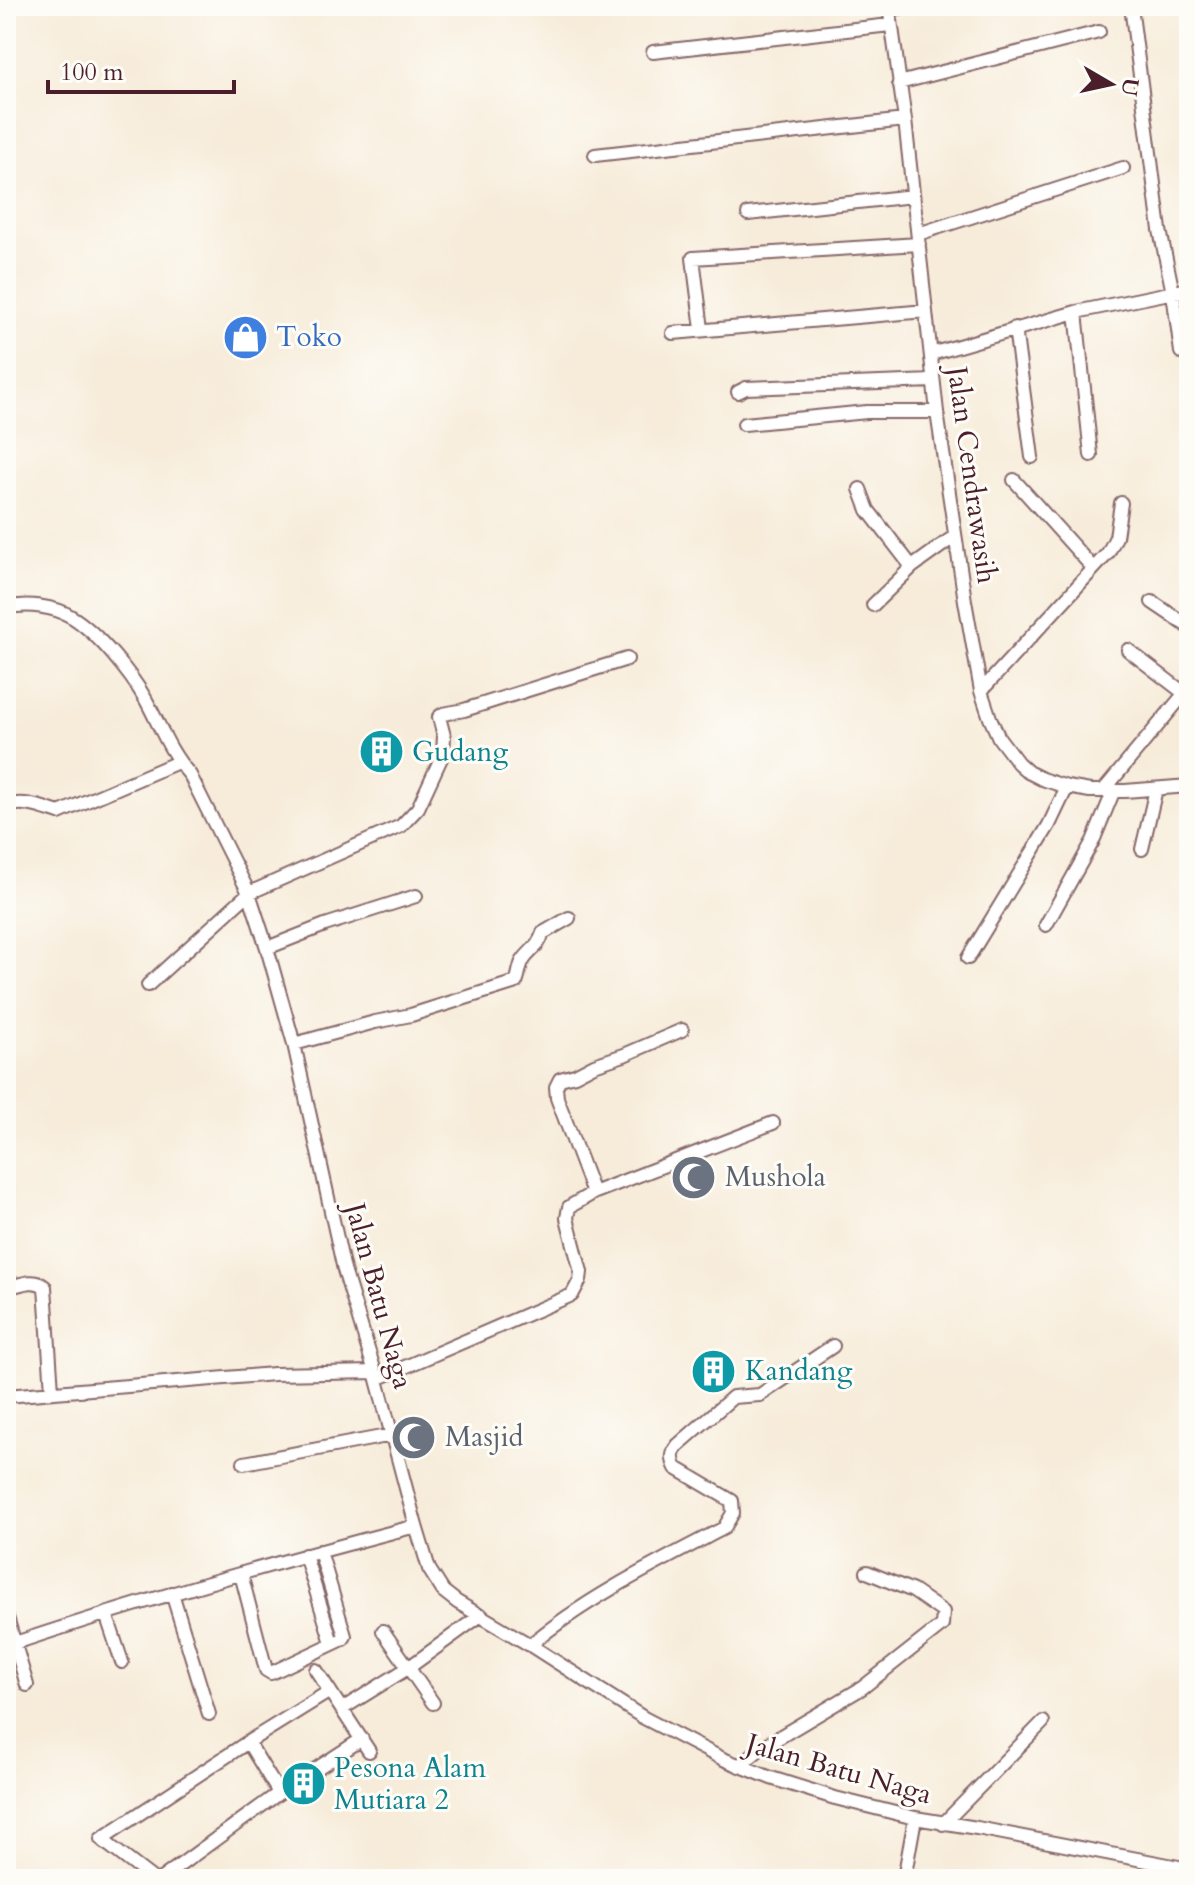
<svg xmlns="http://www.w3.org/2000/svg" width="1195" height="1885" font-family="Cardo,serif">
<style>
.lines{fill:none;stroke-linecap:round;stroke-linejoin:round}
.minor-casing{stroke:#876768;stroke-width:16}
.minor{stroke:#fff;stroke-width:12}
.labels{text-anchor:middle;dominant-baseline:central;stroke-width:6;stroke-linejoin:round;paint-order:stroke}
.shop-label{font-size:28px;fill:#366cbe;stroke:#fdfcf7;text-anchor:start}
.street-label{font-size:28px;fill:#4a1f2b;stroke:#fdfcf7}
.culture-label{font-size:28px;fill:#0d838f;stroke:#fdfcf7;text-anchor:start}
.worship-label{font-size:28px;fill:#5b616d;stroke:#fdfcf7;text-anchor:start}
</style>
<rect width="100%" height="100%" fill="#fdfcf7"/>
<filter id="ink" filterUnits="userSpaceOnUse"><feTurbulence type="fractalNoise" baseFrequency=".0125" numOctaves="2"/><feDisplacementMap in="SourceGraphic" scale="16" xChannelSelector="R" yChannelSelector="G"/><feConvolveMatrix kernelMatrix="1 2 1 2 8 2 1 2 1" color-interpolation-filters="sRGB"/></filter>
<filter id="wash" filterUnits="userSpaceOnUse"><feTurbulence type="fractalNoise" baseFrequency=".006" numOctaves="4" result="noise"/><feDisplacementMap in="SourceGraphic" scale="32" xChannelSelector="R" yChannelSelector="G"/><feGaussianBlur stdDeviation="1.8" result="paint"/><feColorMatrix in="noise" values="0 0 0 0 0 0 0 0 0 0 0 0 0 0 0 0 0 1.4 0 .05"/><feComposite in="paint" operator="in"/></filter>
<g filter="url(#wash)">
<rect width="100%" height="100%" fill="#f7ecda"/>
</g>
<g filter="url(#ink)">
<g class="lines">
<defs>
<path id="minor" d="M889,6L905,120L937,412L965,601L981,691L990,718L999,738L1018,763L1028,772L1042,779L1067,787L1090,791H1125L1189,786
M1131,6L1160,230L1173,293L1181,352
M889,10L909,6
M653,52L890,25
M899,83L1099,32
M595,155L905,120
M748,214L913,196
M918,234L1123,168
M1076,312L1091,455
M1015,328L1032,457
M702,329L693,258L919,244
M673,333L926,311
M931,354L1076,312L1189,289
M738,392L746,388L933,381
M744,424L867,412H937
M1014,480L1093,568
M860,489L868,510L912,567
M1152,602L1189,627
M873,605L912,567L955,536
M6,608C27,603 54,606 72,617C98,633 131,674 146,700C160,726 170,753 190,775L249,893L267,948L294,1044L344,1270L375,1372L416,1526L429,1569L443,1591L457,1602L530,1645L644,1718L723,1759L771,1778L835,1798L915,1818L977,1828L1189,1869
M1128,650L1184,693
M981,691L1108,553L1116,537L1121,503
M1104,790L1189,688
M6,807C22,799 43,808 59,813L178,762
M1142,849L1156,789
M1046,925L1093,841L1114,790
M267,948L325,925L416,896
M968,958L1049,825L1067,787
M148,985L249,893L401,826L418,808L443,754L444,736L439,717L443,714L464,710L627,659
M294,1044L375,1022L411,1015L516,982C519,976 519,968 522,962C530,949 537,950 543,933L569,918
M593,1193L557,1098L556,1087L560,1079L575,1075L594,1065L624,1055L682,1030
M6,1288C19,1285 35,1277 45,1287L52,1391
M377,1379L572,1295L580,1280L581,1272L567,1218L569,1207L593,1193L773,1123
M6,1396L274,1374L375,1372
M244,1463L392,1435
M305,1555L332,1643
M241,1574L266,1670L271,1673L343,1639L345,1636L320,1551
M172,1593L209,1714
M6,1614L27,1685
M106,1614L122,1662
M383,1631L433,1703
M15,1643C147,1599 281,1561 416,1526
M530,1645C586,1598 659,1562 724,1528L733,1513L732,1501L676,1468C671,1458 672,1453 678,1445L733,1397L760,1395L833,1346
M316,1670L369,1751
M342,1709L408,1668L481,1615
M248,1742L279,1793
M739,1766L761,1748L862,1688L942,1625L943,1612L913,1591L867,1572
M943,1824L1043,1722
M153,1879L101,1839L248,1742L330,1691
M161,1879L279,1793L362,1739
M904,1879L915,1818"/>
</defs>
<use href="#minor" class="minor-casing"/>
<use href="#minor" class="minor"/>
</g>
</g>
<defs>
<symbol id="shop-disc" viewBox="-11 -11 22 22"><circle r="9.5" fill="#3f7fe0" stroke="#fdfcf7"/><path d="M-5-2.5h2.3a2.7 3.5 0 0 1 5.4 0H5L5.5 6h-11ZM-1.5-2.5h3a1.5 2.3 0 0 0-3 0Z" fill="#fff"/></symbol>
<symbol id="building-disc" viewBox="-11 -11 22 22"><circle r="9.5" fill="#0f9aa8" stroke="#fdfcf7"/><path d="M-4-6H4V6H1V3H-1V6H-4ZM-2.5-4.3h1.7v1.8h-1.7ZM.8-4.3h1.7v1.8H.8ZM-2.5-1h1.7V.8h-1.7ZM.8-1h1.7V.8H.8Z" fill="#fff"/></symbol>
<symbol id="mosque-disc" viewBox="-11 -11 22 22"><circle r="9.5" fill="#6b7280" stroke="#fdfcf7"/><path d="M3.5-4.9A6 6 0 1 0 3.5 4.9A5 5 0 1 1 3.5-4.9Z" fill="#fff"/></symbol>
</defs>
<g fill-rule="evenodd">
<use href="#shop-disc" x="220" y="312" width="51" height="51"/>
<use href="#building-disc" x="356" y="726" width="51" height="51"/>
<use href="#mosque-disc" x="668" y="1152" width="51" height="51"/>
<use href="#building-disc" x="688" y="1346" width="51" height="51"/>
<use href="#mosque-disc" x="388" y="1412" width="51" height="51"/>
<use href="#building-disc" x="278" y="1758" width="51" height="51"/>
</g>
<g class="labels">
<g class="shop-label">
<text x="276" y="337">Toko</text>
</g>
<g class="street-label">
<text transform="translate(972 475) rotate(82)">Jalan Cendrawasih</text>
<text transform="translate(379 1296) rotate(75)">Jalan Batu Naga</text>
<text transform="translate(839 1769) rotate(16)">Jalan Batu Naga</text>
</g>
<g class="culture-label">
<text x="412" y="752">Gudang</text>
<text x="745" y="1371">Kandang</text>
<text x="334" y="1768">Pesona Alam<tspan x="334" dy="32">Mutiara 2</tspan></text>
</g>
<g class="worship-label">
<text x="725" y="1177">Mushola</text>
<text x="445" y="1437">Masjid</text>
</g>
</g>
<rect width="1195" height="1885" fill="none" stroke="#fdfcf7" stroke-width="32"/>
<g transform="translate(1111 84) rotate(99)" stroke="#fdfcf7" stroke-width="6" paint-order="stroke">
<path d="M0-6L14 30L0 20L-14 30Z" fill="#4a1f2b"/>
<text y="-12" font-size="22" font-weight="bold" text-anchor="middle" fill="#4a1f2b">U</text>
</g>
<path d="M48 80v12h186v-12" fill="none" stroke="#4a1f2b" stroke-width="4"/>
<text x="60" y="80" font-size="24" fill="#4a1f2b" stroke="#fdfcf7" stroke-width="6" paint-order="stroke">100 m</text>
</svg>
